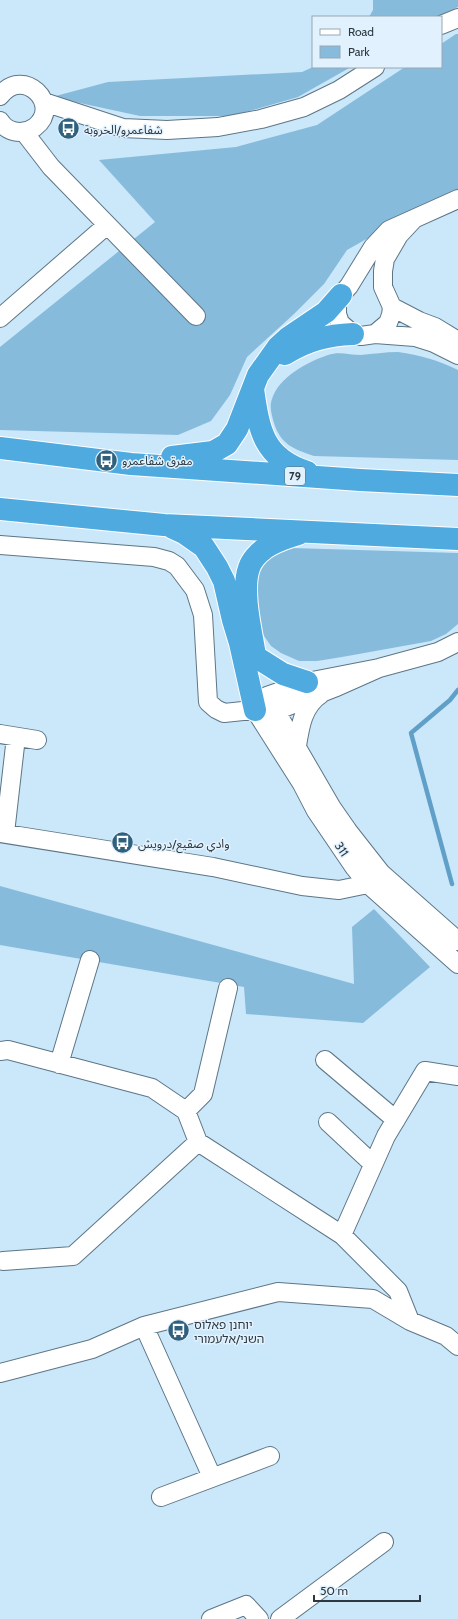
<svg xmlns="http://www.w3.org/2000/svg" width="458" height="1619" font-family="Cabin,'Noto Sans Arabic','Noto Sans Hebrew',sans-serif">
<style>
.green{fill:#87bbdc}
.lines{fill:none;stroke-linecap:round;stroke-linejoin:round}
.stream{stroke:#60a0c8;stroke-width:4.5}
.minor-casing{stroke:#5d7687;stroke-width:20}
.highway-casing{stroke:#fff;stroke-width:24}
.minor{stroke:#fff;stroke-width:18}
.highway{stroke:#4faadf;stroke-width:22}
.labels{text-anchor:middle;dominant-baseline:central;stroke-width:3;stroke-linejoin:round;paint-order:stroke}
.shield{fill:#e1f2fe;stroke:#637079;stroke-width:1}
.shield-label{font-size:11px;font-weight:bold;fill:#2d3840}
.poi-label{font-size:12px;fill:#2d3840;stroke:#e1f2fe;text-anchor:start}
.street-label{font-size:12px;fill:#2d3840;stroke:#e1f2fe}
</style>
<rect width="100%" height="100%" fill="#cbe7fa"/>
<path class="green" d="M373,0H458V7L436,17H369L373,10Z
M456,34H458V195L393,224L347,250L324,284L294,314L247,357L230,395L211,421L178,435L0,430V347L155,222L99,160L236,147L317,125L405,67H441V44Z
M313,67H351L298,97L232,116H140L52,97L108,82L302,72Z
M398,352C420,355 438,360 458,370V460L314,456C294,449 281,445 274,423C272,416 269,407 272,399C279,377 307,362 328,355C339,351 350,355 361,355C373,354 385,352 398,352Z
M292,548L458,553V624L446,634L431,641L342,657L317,661H299L281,653L271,646L262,633L254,589L263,561L274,554Z
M0,886L354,984L352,927L374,909L430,967L363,1023L246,1014L244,987L0,945Z"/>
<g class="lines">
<path class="stream" d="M452,884L411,733L450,700L458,690"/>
<defs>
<path id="minor" d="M441,25L458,18
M0,96C23,65 63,105 35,127C31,130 26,132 20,132C12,132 4,128 0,121
M44,102L123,128L167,130L218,127L261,119L304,107L339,90L375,67
M24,132L51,167L196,316
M413,220L399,235L385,259L383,271V287L392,307L391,315L388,323L375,334L361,336L353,334L340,323L337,314V304L341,295L349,286L373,247L389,230L458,199
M392,307L419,321L435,327L458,341
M0,318L107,225
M375,334L415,337L434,343L458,355
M0,545L154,557L169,561L177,566L195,590L203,615L208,702L216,709L224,713L243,711H276L334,688L379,668
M267,696L332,808L348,831L381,873L458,941
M259,705L267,696L307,682L379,668L438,652L458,642
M255,710L302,784L316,811L354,867L368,884L458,964
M0,734L37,740
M297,746C300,726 303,706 321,694
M0,833L213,867L302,886L339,890L368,884L381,873
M5,833L16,737
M0,1051L8,1050L152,1088L186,1111L198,1142
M325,1060L396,1120
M59,1064L90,960
M186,1111L203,1094L228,988
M328,1122L373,1164
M342,1235L386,1136L425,1071L458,1076
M3,1261L73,1256L198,1142L342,1235L398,1291L410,1321
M144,1326L212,1477
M0,1373L92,1349L144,1326L278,1292L373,1299L410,1321L446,1336L458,1346
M161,1497L270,1456
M211,1619L246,1605L259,1619
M280,1619L384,1542"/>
<path id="highway" d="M285,354C307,340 328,335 353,334
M253,389C259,430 263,458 307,472
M0,448L131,464L360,480L458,485
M172,457L213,452L227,444L237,429L258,375L278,347L289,337L326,312L341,295
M0,509L164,525L458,539
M171,527L184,533L204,547L217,567L224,581L233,620L240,643L255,710
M255,655C251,631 241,590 249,568C251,561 258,553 264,549C274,541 286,538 298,534
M256,657L283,674L307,682"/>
</defs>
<use href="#minor" class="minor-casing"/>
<use href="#highway" class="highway-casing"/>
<use href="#minor" class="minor"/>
<use href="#highway" class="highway"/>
</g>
<defs>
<symbol id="bus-disc" viewBox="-11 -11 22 22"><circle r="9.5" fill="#2f617e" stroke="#e1f2fe"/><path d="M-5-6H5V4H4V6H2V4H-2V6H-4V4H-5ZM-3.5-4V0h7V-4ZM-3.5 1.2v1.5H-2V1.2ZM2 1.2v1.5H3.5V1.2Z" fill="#fff"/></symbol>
</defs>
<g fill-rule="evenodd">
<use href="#bus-disc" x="56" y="116" width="25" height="25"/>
<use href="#bus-disc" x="94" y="448" width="25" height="25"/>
<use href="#bus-disc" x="110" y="830" width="25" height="25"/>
<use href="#bus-disc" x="166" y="1318" width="25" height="25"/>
</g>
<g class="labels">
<rect class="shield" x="285" y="467" width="20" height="18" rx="3"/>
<g class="shield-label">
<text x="295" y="476">79</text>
</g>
<g class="poi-label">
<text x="84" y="129">شفاعمرو/الخروبة</text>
<text x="122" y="460">مفرق شفاعمرو</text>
<text x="138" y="843">وادي صقيع/درويش</text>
<text x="194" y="1324">יוחנן פאלוס<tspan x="194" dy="14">השני/אלעמורי</tspan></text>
</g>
<g class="street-label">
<text transform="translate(342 849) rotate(56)">311</text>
</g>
</g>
<rect x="312" y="16" width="130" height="52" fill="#e1f2fe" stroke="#99a8b2"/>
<rect x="320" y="29" width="20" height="6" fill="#ffffff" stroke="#99a8b2"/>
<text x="348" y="36" font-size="12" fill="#2d3840">Road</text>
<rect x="320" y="46" width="20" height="12" fill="#87bbdc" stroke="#99a8b2"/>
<text x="348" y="56" font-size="12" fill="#2d3840">Park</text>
<path d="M314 1595v6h106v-6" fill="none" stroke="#2d3840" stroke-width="2"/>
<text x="320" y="1595" font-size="12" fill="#2d3840" stroke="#e1f2fe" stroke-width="3" paint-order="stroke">50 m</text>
</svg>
